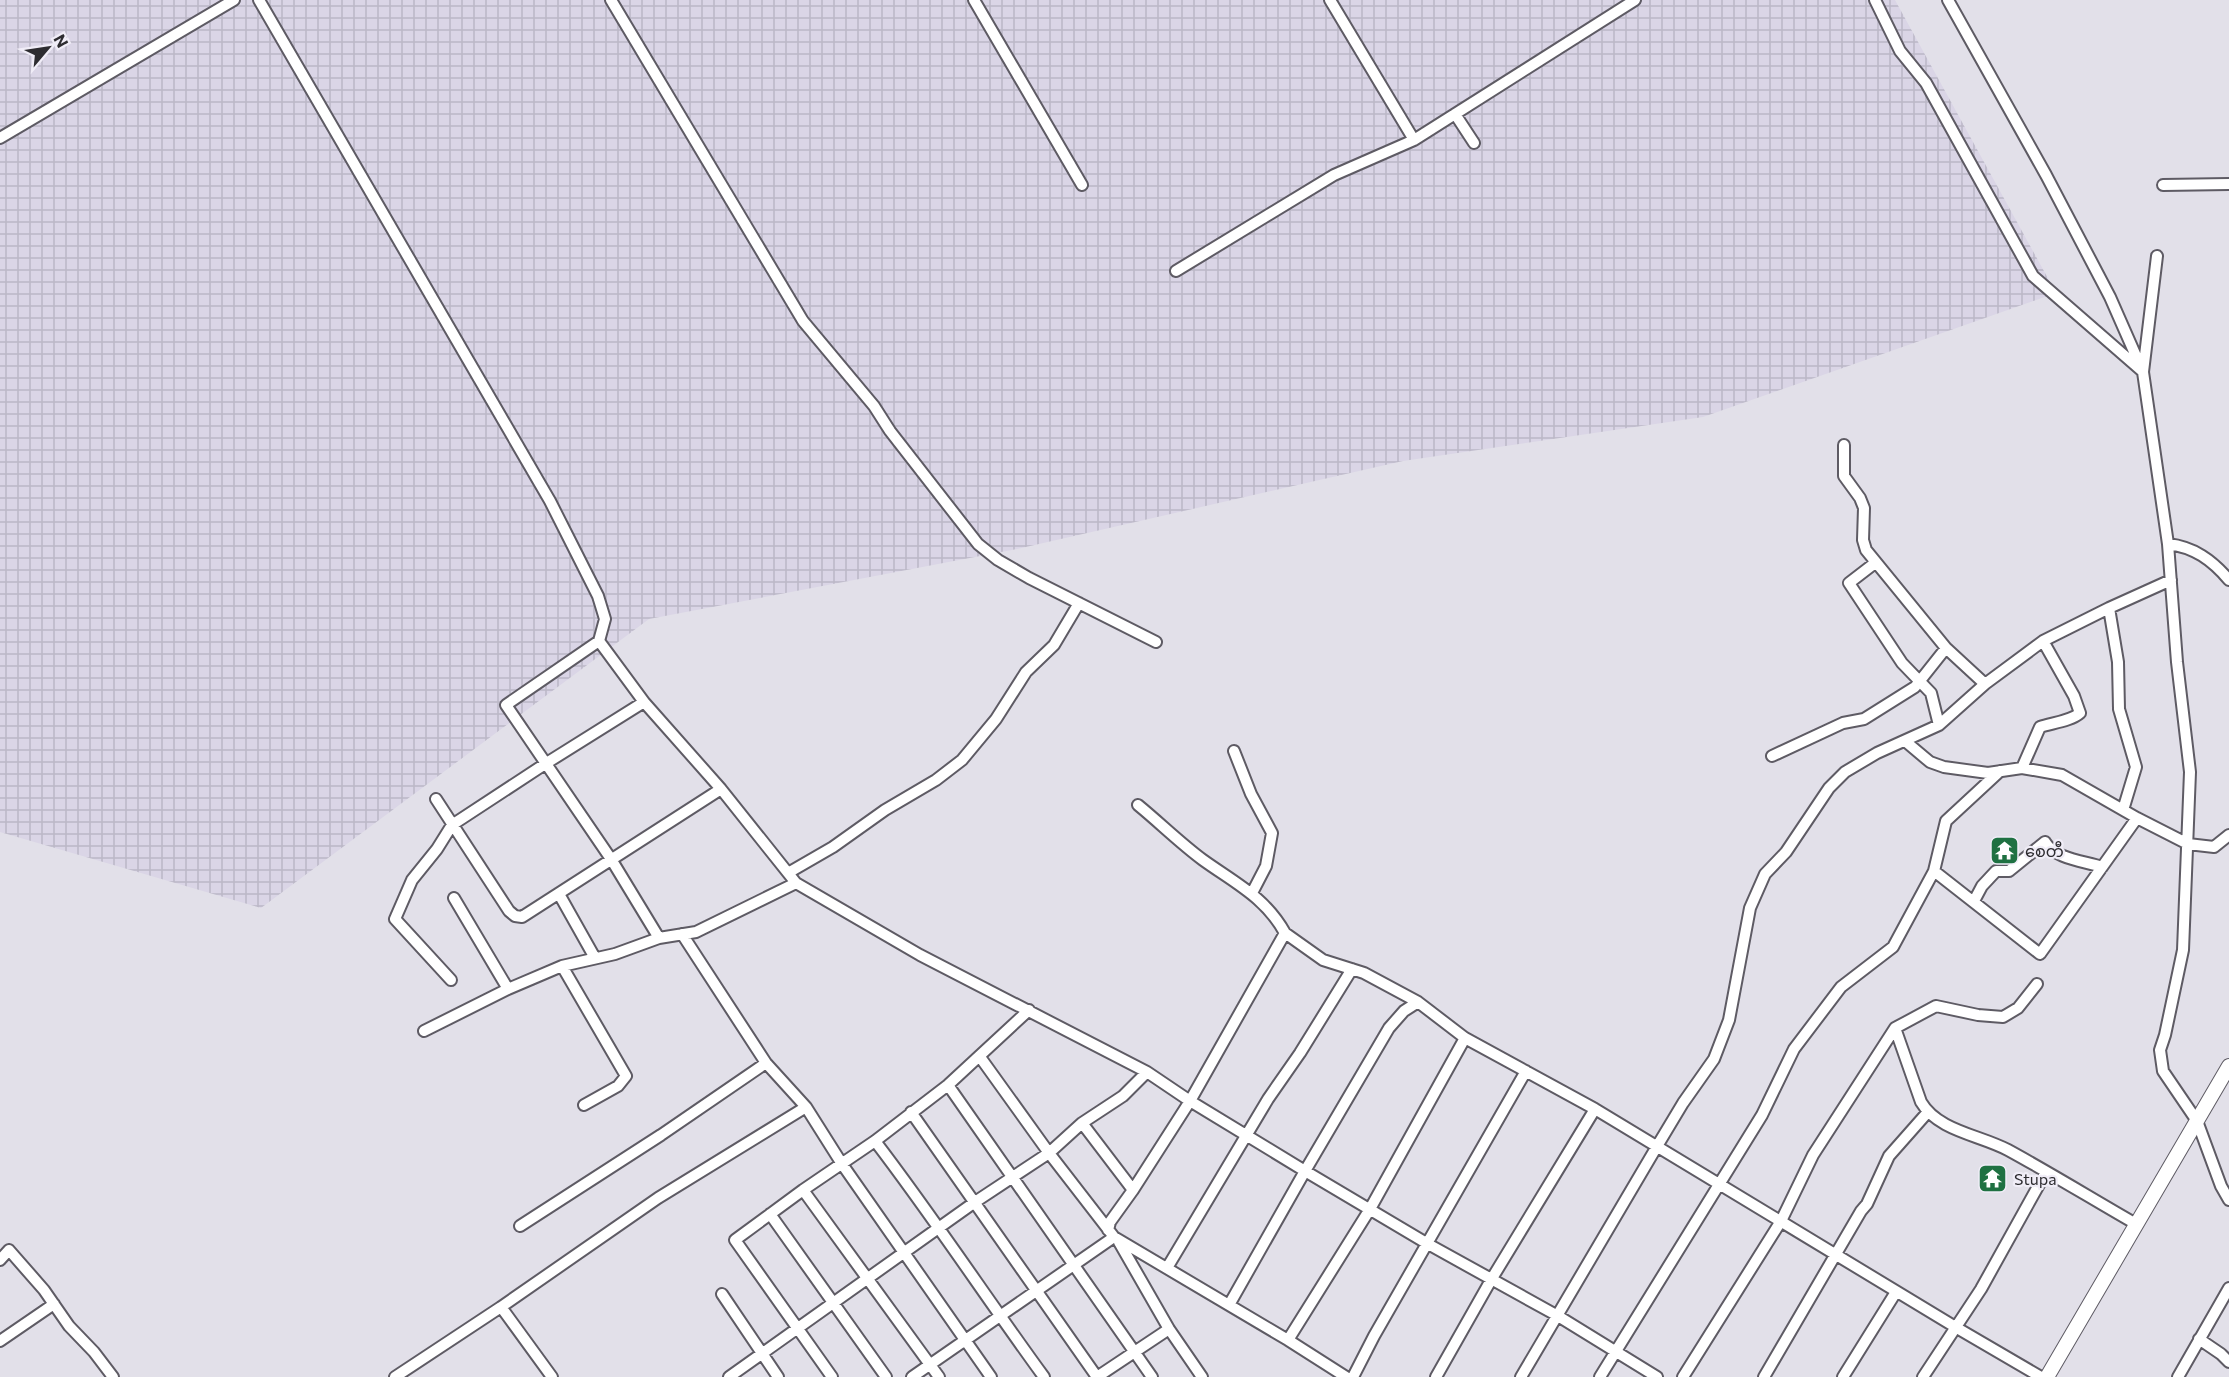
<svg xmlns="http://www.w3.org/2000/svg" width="2229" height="1377" font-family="Commissioner,'Noto Sans Myanmar',sans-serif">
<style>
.industrial{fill:url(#industrial-grid)}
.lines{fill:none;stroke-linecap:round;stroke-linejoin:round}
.minor-casing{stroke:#5e5b64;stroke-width:14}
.major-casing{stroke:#5e5b64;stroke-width:16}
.minor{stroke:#fff;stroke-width:10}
.major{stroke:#fff;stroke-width:14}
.labels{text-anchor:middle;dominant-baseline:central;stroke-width:4.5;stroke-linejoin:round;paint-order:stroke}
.poi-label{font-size:16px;fill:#2d2c30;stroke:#f0edf7;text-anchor:start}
</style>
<defs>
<pattern id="industrial-grid" width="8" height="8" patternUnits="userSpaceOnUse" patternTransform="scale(1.5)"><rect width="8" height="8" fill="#dad5e6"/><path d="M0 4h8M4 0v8" fill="none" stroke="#bbb7c6"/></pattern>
</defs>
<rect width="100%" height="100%" fill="#e2e0e9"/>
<path class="industrial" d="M0,0H1895L2056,293L1703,417L1403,461L1017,549L649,619L261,908L0,832Z"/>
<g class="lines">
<defs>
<path id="minor" d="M259,0L550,501L598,596L605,619L599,641
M611,0L803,321L874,406L890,431L978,544L998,560L1029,578L1156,642
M974,0L1082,185
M1330,0L1414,140
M1875,0L1900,51L1926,83L2033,276L2141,370
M1948,0L2046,175L2110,297L2143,372L2168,544L2177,662L2190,772L2183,950L2165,1035L2160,1050L2163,1071L2197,1121L2221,1186L2229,1200
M1455,114L1474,143
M0,138L234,0
M2163,185L2229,184
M1176,271L1334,175L1414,140L1635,0
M2143,372L2157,256
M1844,445V476L1860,498L1864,508L1863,540L1866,550L1946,648L1985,684
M2168,544C2194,547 2212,560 2229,580
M1875,563L1849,583L1902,663L1931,693L1939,725
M2109,608L2118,662L2119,709L2136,767L2123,810
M1905,741L1930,762L1944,767L1988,773L2022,768L2062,775L2137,818L2188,844L2214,847L2229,835
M1234,751L1251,794L1272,833L1266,866L1252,893
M1772,756L1843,723L1864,719L1915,687L1946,648
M2022,768L2040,727C2052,723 2071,721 2080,713L2074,696L2043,641
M436,799L509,911L515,916L522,917L721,789
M1138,805C1160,823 1180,843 1203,860C1235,883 1265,897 1285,933
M1934,871L2040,954L2137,818
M788,873L833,847L885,810L936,780L962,760L996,719L1026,672L1054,645L1079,603
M559,894L595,958
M454,898L508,989
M1974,901L1982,886L1996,871H2009L2045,842C2055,859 2084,861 2102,867
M682,934L766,1063L806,1107L842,1164L991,1377
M659,938L611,859L506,705L599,641L644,702L721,789L796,883L920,955L1147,1072L1190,1101L1305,1171L1428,1244L1558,1316L1657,1377
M562,966L626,1076L618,1086L584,1105
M451,980L395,919L412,880L437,849L452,825L545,764L644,702
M1895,1028L1921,1102C1938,1131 1980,1135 2008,1150C2052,1174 2094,1200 2136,1224
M424,1031L508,989L562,966L615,954L659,938L696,932L796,883
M980,1057L1049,1153L1114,1237L1288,1340L1346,1377
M948,1085L1152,1377
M911,1112L1097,1377L1169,1329
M1082,1123L1133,1190
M875,1141C934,1218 987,1299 1044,1377
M803,1190L939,1377
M770,1214L886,1377
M520,1226L661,1135L766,1063
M1108,1230L1110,1222L1133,1190L1190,1101L1285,933L1323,960L1364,973L1418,1002L1465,1038L1595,1109L1957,1328L2041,1377
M1119,1242L1169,1329L1202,1377
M9,1250L44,1290L69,1326L94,1352L113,1377
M0,1260L9,1250
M1167,1268L1268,1099L1300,1053L1352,969
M722,1294L778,1377
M1229,1305L1305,1171L1389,1028L1404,1011L1418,1002
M501,1307L552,1377
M2199,1339L2221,1354L2229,1362
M1288,1340L1370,1209L1465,1038
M0,1341L54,1304
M395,1377L501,1307L658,1198L806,1107
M729,1377L975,1202L1049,1153L1082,1123L1123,1096L1147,1072
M832,1377L735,1240L803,1190L875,1141L948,1085L1029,1010
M912,1377L1114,1237
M1353,1377L1374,1336L1526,1071
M1436,1377L1491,1280L1595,1109
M1521,1377L1656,1148L1683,1103L1714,1059L1729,1020L1750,908L1765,874L1786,852L1829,788L1845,772L1877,753L1939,725L1985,684L2043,641L2109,608L2171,580
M1600,1377L1762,1115L1794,1049L1841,987L1893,947L1934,871L1946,821L2000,771
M1683,1377L1781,1221L1813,1155L1895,1028L1936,1006L1978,1015L2003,1017L2018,1008L2037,984
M1764,1377L1861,1211L1867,1204L1889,1156L1927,1113
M1843,1377L1896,1292
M1923,1377L1981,1289L2046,1172
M2178,1377L2229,1288"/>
<path id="major" d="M2047,1377L2229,1066"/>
</defs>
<use href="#minor" class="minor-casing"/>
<use href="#major" class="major-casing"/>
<use href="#minor" class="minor"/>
<use href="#major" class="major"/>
</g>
<defs>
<symbol id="temple-square" viewBox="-11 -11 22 22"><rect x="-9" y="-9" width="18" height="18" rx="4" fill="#1f7142" stroke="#f0edf7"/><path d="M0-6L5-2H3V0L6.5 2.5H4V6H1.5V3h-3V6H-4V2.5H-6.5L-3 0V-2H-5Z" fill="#fff"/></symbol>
</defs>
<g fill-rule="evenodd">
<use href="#temple-square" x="1988" y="834" width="33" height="33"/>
<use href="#temple-square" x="1976" y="1162" width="33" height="33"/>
</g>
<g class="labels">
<g class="poi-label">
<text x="2025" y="850">စေတီ</text>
<text x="2014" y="1178">Stupa</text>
</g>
</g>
<g transform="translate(48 48) rotate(61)" stroke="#f0edf7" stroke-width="4.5" paint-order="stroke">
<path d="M0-4.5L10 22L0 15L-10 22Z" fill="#2d2c30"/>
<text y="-9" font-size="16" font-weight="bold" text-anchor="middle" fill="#2d2c30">N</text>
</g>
</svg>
